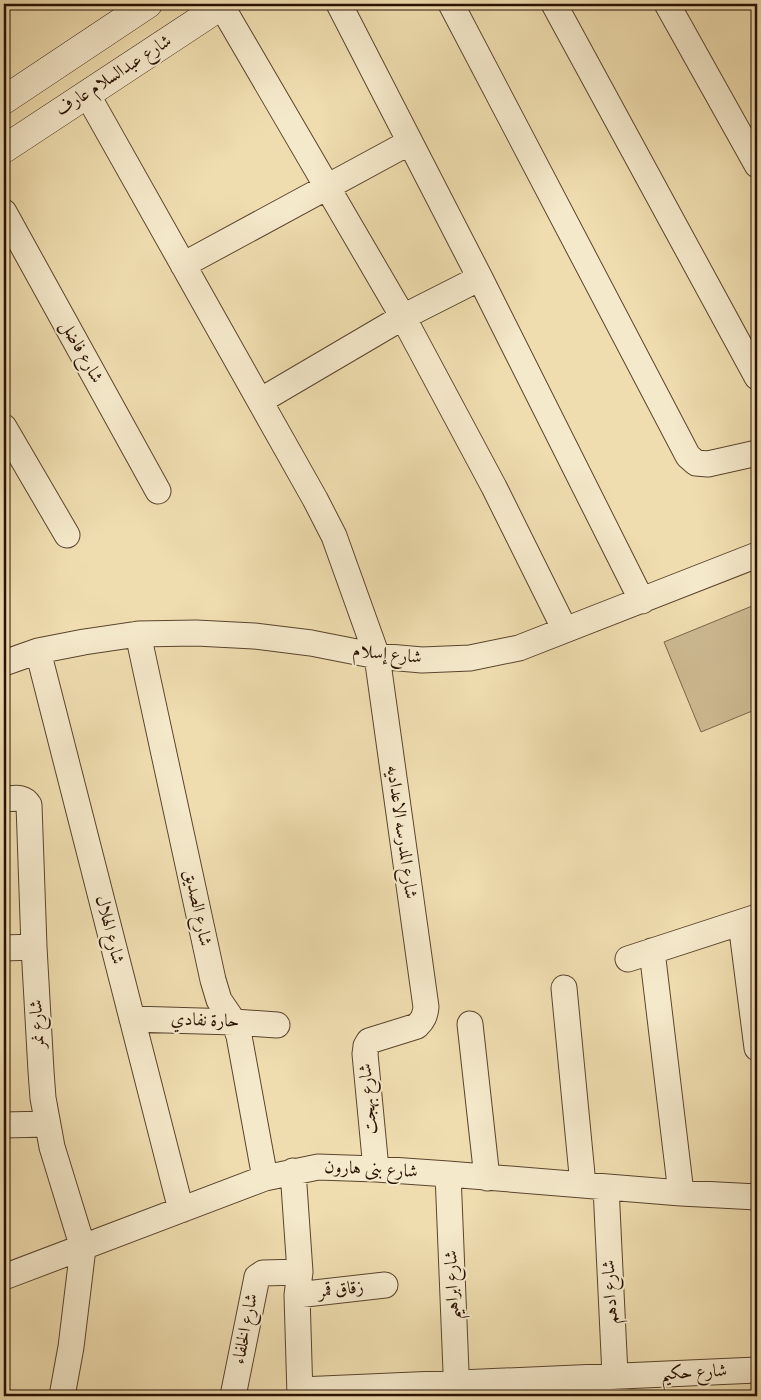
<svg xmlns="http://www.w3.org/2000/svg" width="761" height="1400" font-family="Vollkorn,Amiri,serif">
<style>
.green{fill:#cdba92;stroke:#7b664a}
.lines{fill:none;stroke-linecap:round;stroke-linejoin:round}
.street-casing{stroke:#5a442d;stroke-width:27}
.secondary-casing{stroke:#291102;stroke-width:29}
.street{stroke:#f5e9cb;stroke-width:25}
.secondary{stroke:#f5e9cb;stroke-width:28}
.labels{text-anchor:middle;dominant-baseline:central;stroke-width:4;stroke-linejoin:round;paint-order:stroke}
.street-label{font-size:18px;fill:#291102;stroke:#f5e9cb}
</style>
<rect width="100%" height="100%" fill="#efddaf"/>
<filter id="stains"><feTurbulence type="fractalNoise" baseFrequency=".004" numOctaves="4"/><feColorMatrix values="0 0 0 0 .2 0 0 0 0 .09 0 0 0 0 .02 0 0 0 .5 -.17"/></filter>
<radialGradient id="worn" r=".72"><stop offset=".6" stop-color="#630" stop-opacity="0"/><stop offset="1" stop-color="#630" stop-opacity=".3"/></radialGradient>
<path class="green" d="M757,604V709L701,732L664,642Z"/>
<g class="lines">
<defs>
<path id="street" d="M339,4L480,278L642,601
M451,4L688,456L696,463L708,464L757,453
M554,4L757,377
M667,4L757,165
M221,5L403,317L494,487L565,630
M87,94L315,499L334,536L377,656L426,1007C425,1016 423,1020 417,1026L369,1041L366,1046L365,1054L376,1169
M4,212L158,491
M183,265L410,142
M260,401L403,317L480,278
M4,427L67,535
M138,634L213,980L219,1000L234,1022L239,1036L265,1178
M38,651L181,1210
M4,663L38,651L84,642L138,634L196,633L254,636L311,643L377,656L422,660L470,658L519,648L757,555
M4,799C13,799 23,795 29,805L34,947L41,1071L43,1098L52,1147L83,1248L71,1347L62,1396
M741,923L757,1048
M4,948L34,947
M652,951L681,1193
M628,959L757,917
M564,988L583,1185
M132,1019L234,1022L277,1025
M470,1024L487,1178
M4,1125L47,1124
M293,1171L300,1272L297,1295L300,1396
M448,1174L457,1396
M606,1187L616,1396
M4,1277L265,1178L318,1167L376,1169L448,1174L681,1193L757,1197
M297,1295L385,1285
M300,1390L757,1370
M233,1396L257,1277L263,1273L300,1272"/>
<path id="secondary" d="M4,100L148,4
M4,149L224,4"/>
</defs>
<use href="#street" class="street-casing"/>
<use href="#secondary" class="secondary-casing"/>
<use href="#street" class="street"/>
<use href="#secondary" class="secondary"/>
</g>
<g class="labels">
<g class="street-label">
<text transform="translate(114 76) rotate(-33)">شارع عبدالسلام عارف</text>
<text transform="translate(81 352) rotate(61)">شارع فاضل</text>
<text transform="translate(387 655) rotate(6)">شارع إسلام</text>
<text transform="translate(401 832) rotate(82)">شارع المدرسه الاعداديه</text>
<text transform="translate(197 908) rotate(78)">شارع الصديق</text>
<text transform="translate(109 930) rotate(76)">شارع الهلال</text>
<text transform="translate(205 1021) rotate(2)">حارة نفادي</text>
<text transform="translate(38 1024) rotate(-93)">شارع نمر</text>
<text transform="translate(369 1099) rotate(-95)">شارع بهجت</text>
<text transform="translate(371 1170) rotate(3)">شارع بنى هارون</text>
<text transform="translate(453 1285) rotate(-92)">شارع ابراهيم</text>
<text transform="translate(341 1290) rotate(-6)">زقاق قمر</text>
<text transform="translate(611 1292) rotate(-93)">شارع ادهم</text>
<text transform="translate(246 1329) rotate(-79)">شارع الخلفاء</text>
<text transform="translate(694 1373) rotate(-3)">شارع حكيم</text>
</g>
</g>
<rect width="761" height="1400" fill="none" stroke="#efddaf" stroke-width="20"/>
<rect x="5" y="5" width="751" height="1390" fill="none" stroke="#291102" stroke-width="2.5"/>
<rect x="10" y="10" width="741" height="1380" fill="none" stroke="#291102"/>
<rect width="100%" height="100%" filter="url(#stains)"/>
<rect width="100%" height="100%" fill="url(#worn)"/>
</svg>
